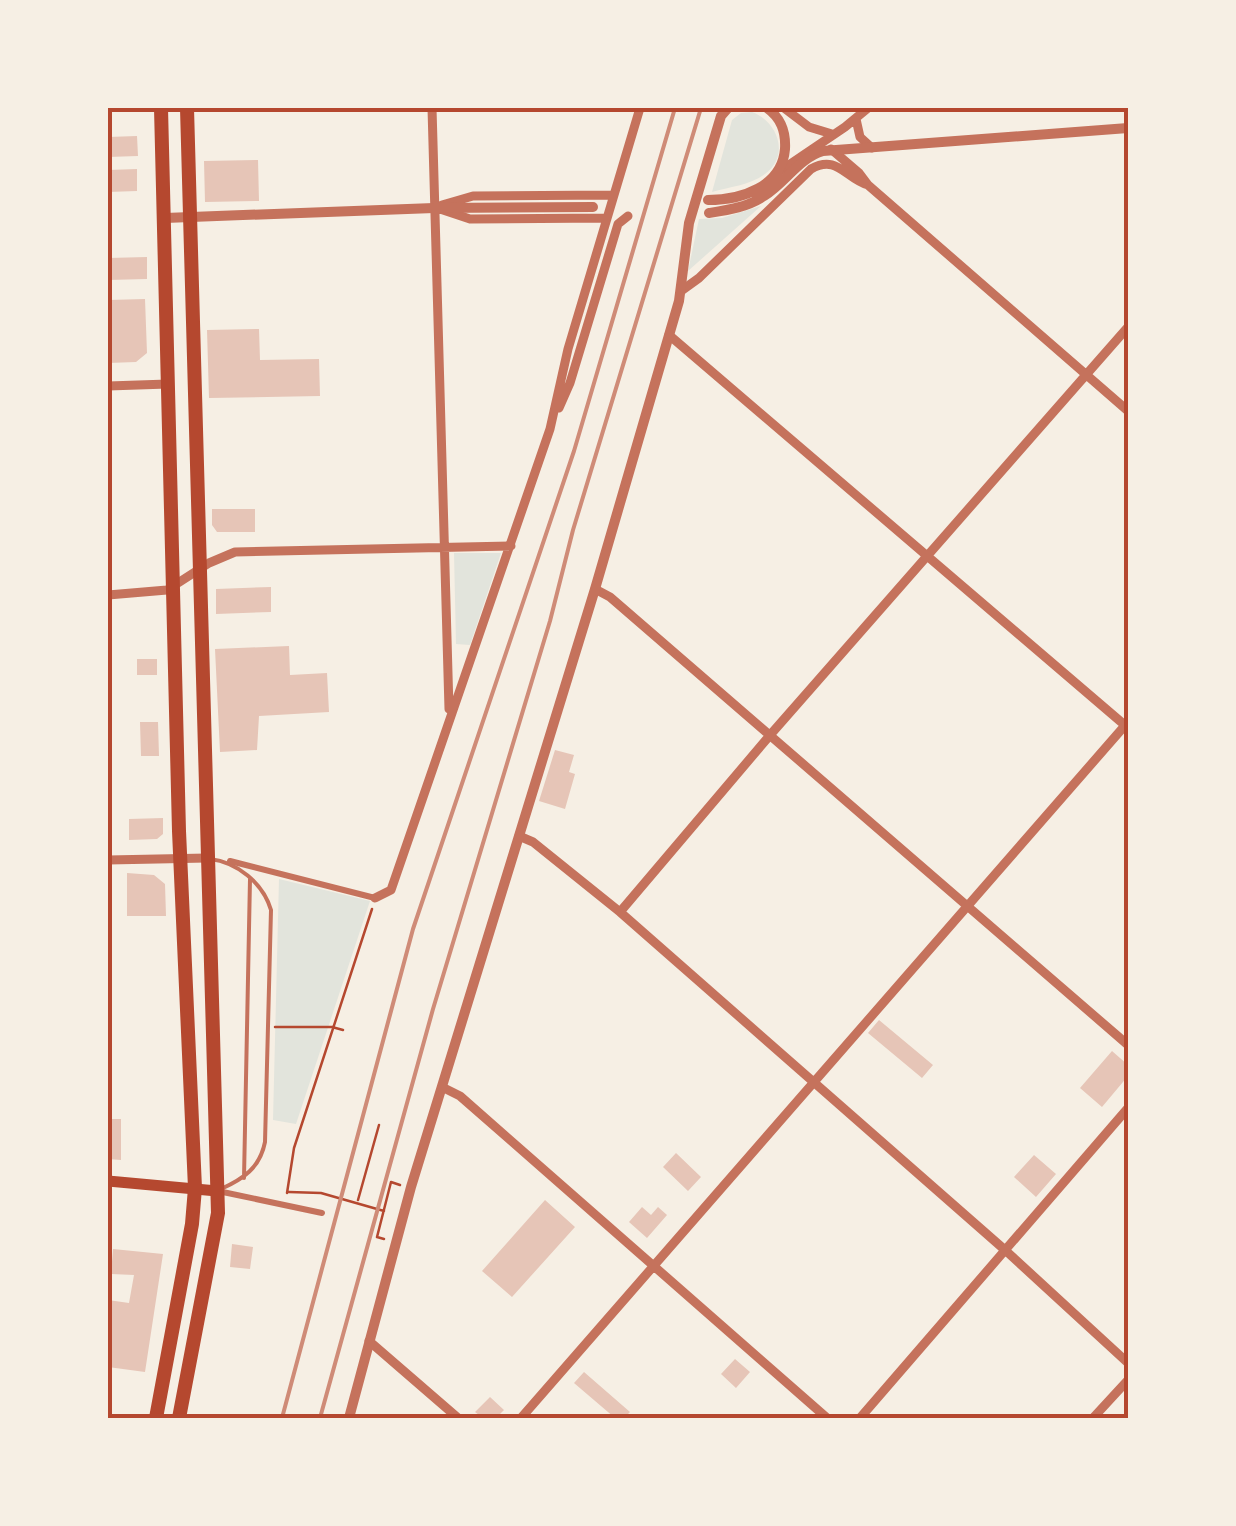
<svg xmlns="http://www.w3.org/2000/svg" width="1236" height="1526" font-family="Montserrat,sans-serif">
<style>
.green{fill:#e2e4dc}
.building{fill:#e6c5b7}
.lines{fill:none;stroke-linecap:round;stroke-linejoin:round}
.path{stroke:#b5482f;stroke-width:2.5}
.service{stroke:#c5725c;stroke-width:4}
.pedestrian{stroke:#c5725c;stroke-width:6}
.minor{stroke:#c5725c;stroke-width:9}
.tertiary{stroke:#c5725c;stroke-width:10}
.secondary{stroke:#b5482f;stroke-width:11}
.primary{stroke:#b5482f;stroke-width:14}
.rail{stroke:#cf8b77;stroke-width:4}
.neatline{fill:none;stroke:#b5482f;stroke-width:4}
</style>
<rect width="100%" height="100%" fill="#f6efe4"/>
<path class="green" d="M752,112C777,121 791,155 765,174C751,185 729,187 712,192L732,120L741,113Z
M761,206L688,271L699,219L722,218Z
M454,553H501L470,645L456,644Z
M279,879L370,901L296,1124L273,1120Z"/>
<path class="building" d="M137,136L138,156L108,157V137Z
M258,160L259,201L205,202L204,161Z
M137,169V191L108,192V170Z
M147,257V279L108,280V258Z
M145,299L147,353L136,362L108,363V323L111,324L108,300Z
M259,329L260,360L319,359L320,396L209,398L207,330Z
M212,509H255V532H217L212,525Z
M271,587V612L216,614V589Z
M289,646L290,675L327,673L329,712L259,716L257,750L220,752L215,649Z
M137,659H157V675H137Z
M140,722H158L159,756H141Z
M555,750L574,755L569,772L575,774L565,809L539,801Z
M163,818V834L157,839L129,840V819Z
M127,873L154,875L165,884L166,916H127Z
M879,1020L933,1065L922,1078L868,1033Z
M1112,1051L1128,1065V1076L1102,1107L1080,1088Z
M108,1119H121V1160L108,1159Z
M676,1153L701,1177L688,1191L663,1167Z
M1034,1155L1056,1174L1036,1197L1014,1177Z
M545,1200L575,1227L512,1297L482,1271Z
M642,1207L651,1215L658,1207L667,1215L647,1238L629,1222Z
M232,1244L253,1247L250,1269L230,1267Z
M113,1249L163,1254L145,1372L108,1367V1300L129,1303L134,1275L111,1274Z
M735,1359L750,1372L736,1388L721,1374Z
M584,1372L630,1412L624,1418H615L574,1383Z
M490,1397L504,1410L496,1418H483L475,1412Z"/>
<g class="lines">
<path class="path" d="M275,1027H332L343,1030
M289,1192L321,1193L384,1211
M287,1193L294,1148L372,909
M358,1200L379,1125
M384,1239L377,1237L391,1182L400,1185"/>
<path class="service" d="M210,859C237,862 263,883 271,910L265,1142C260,1168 243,1179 221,1189
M244,1178L250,879"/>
<path class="pedestrian" d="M230,861L375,898
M218,1191L322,1213"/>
<path class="minor" d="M432,108L449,709
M784,108L809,127L832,134
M856,119L860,137L872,148
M831,149L859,173L868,185
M777,173L845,127L868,108
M442,205L473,196L612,195
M440,209L470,219L605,218
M681,291L699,278L811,169C837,154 845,178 868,185L1128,411
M669,335L1127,727
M108,386L168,384
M559,408L570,383L618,224L628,216
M595,589L610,597L1128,1045
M108,595L167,590L209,563L235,552L511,546
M519,836L533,842L620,912L1005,1250L1128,1363
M108,860L207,858
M375,898L391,890L550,429L568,349L640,108
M620,912L771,734L1128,327
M442,1087L460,1096L827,1418
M369,1341L458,1418
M521,1418L1128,722
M860,1418L1128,1108
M1093,1418L1128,1380"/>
<path class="tertiary" d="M708,200C741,200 782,187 785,149C786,131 781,118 767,108
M709,213C728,210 748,207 764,196C785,183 799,158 823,151L1128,128
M165,218L434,208L593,207
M349,1418L411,1187L595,589L679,301L689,223L721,116L728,108"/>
<path class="secondary" d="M108,1181L217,1191"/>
<path class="primary" d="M156,1418L192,1224L195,1188L179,831L161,108
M179,1418L218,1213L187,108"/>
<path class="rail" d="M282,1418L413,929L574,451L675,108
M320,1418L433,1009L550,621L573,530L701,108"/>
</g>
<rect width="1236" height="1526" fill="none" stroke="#f6efe4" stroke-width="220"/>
<rect x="110" y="110" width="1016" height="1306" class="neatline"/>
</svg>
